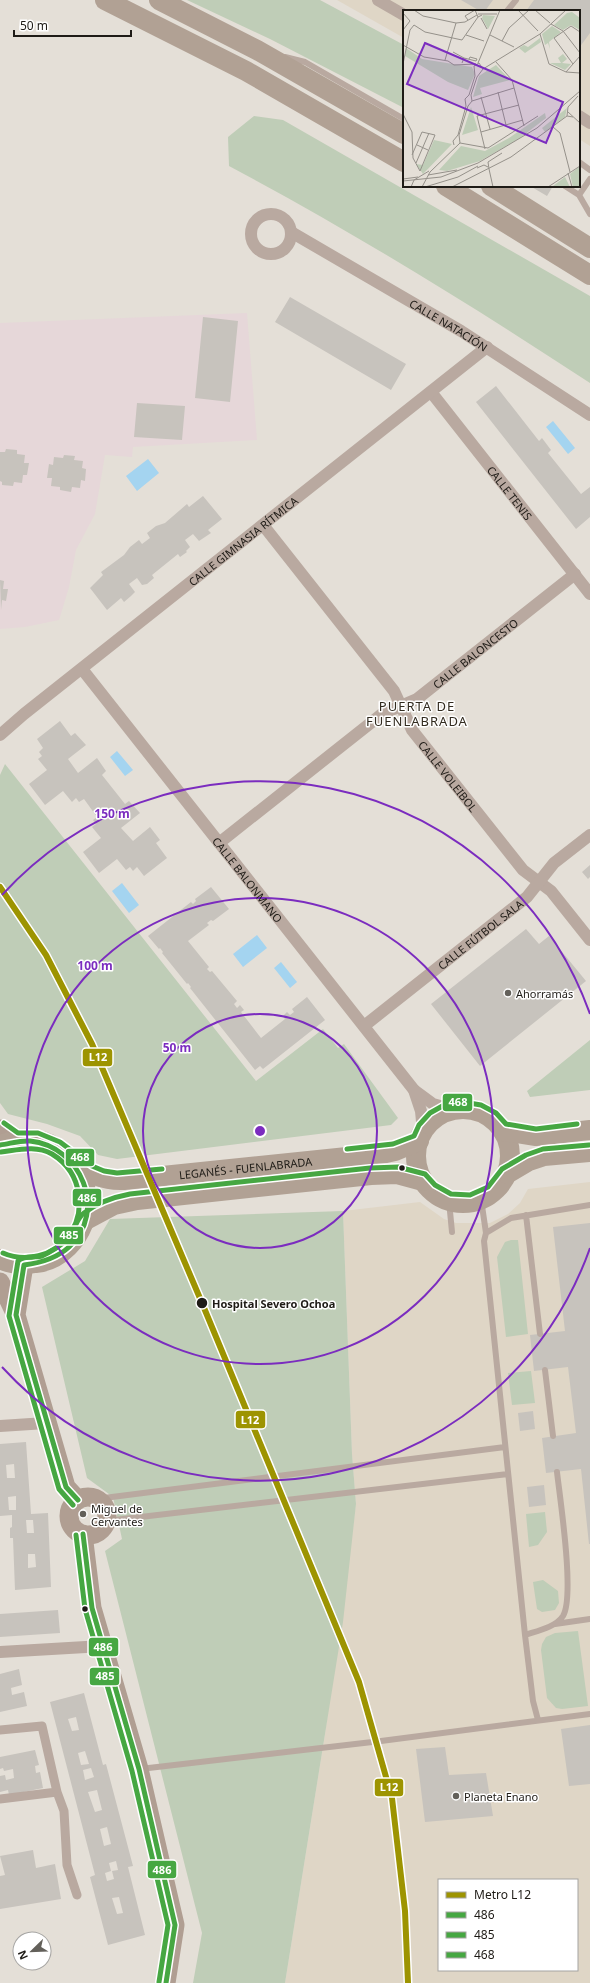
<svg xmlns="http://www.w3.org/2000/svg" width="590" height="1983" font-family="'Noto Sans',sans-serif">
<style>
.built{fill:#dfd6c6;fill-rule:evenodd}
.education{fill:#e6d7d9}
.green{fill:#bfcdb7}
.water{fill:#a4d4f0}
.building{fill:#c7c3bd;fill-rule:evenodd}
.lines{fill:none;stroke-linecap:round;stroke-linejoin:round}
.service{stroke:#b9a9a0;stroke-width:6}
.pedestrian{stroke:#b9a9a0;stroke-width:9}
.minor{stroke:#b9a9a0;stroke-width:12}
.primary{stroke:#b09e92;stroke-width:19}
.trunk{stroke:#b1a194;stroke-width:20}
.bus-1-casing{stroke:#fff;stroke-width:8}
.bus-2-casing{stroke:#fff;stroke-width:8}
.bus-3-casing{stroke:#fff;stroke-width:8}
.bus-1{stroke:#46a742;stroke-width:5}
.bus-2{stroke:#46a742;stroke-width:5}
.bus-3{stroke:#46a742;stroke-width:5}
.metro-1-casing{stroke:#fff;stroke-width:9}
.metro-1{stroke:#9d9401;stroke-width:6}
.ring{fill:none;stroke:#7b2cbf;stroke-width:2}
.poi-dot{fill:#63605a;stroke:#fff;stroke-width:1.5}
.bus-dot{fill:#1e1b16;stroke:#fff;stroke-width:1.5}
.labels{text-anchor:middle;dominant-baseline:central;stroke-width:3;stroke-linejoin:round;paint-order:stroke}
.street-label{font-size:11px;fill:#1e1b16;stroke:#fff}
.poi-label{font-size:11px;fill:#1e1b16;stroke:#fff;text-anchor:start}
.stop-label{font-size:11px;font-weight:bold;fill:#1e1b16;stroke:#fff;text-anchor:start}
.quarter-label{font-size:13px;letter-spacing:1px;fill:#322b1f;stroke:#fff}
.inset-road{fill:none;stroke:#95918a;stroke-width:1}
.view{fill:#7b2cbf;fill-opacity:0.15;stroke:#7b2cbf;stroke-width:2}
.inset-edge{fill:none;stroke:#1e1b16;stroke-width:2}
.centre{fill:#7b2cbf;stroke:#fff;stroke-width:2}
.ring-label{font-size:12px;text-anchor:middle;font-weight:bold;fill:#7b2cbf;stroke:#fff;stroke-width:3;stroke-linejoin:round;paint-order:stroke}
.line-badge{stroke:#fff;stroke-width:1.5}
.badge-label{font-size:11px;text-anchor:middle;font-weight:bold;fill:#fff}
</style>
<rect width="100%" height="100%" fill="#e4dfd7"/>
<path class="built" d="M337,0H590V146L579,139V11H404V38Z
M590,1182V1983H285L325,1734L356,1504L352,1454L343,1211L420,1202L444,1219L456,1223H490L508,1214L520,1203L528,1189ZM439,1880H577V1970H439Z"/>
<path class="education" d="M247,313L257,440L133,447L132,457L105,455L95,514L76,550L69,587L59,620L25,627L0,629V323Z"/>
<path class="green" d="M187,0H320L404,45V108L270,39Z
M254,116L283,120L590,296V383C473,306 353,232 229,166L228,137Z
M5,764L256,1081L323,1029L338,1048L344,1044L398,1118L391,1125L117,1159L98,1155L80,1136L47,1124L8,1114L0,1103V775Z
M590,1040V1090L530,1097L527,1091Z
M343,1211L352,1454L356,1504L343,1622L285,1983H193L202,1933L105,1551L122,1539L113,1497L87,1478L42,1287L85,1261L110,1219Z
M511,1240H518L528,1334L506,1337L497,1257L505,1242Z
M531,1371L535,1403L512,1405L508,1373Z
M545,1512L547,1532L538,1545L529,1547L526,1514Z
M543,1580L558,1591L559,1603L555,1610L542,1612L537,1609L533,1582Z
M578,1631L588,1706L562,1709L556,1708L547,1698L541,1650L542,1644L546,1637L555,1633Z"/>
<path class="water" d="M553,421L575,448L568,454L546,427Z
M148,459L159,473L137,491L126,476Z
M117,751L133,770L125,776L110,757Z
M122,883L139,905L129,913L112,891Z
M257,935L267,948L243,967L233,954Z
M281,962L297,982L290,988L274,968Z"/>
<path class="building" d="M461,0H493L485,11H480Z
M534,0H590V33L579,48V11H526Z
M530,186H553L547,196Z
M290,297L406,364L391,390L275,322Z
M203,317L238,321L230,402L195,398Z
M496,386L539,441L542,438L551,450L548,453L581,494L590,487V517L576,529L476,402Z
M137,403L185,406L182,440L134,437Z
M6,449L17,450V454L25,455L24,463H29L27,475H23L22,483L14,482L13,486L2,485V482L0,481V452H5Z
M64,455L75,456L74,460L83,461L82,468L86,469L85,481L81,480L80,488L72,487L71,492L60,490V487L51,486L52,478H47L49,464L53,465L54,457L63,458Z
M203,496L222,519L208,530L211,533L199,541L193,534L185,540L190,547L186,551L187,552L180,557L178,554L152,575L154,578L147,584L142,585L137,578L129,584L135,592L131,596L124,602L121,598L107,610L90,588L103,575L101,572L124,555L130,547L139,540L142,544L150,538L147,533L156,526L165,523L187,504L189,507Z
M0,580L4,581L3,589H8L6,601L2,600L1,610Z
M60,721L71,736L75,733L86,745L68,759L78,773L97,758L106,771L102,775L125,804L129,801L140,813L121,828L133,841L150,827L160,840L156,843L167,858L144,876L137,867L133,871L130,867L126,870L117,859L99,873L83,852L101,838L92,827L96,824L93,820L97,817L84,799L79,802L76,798L72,802L63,791L45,805L29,784L47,770L38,759L42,756L39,752L43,748L37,739Z
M590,865V877L588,879L582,872Z
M211,887L229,909L213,921L211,920L207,923L209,925L188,941L209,967L207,969L210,972L212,971L237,1001L234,1004L237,1008L240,1005L244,1010L241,1012L261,1038L285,1019L283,1016L287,1012L290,1015L294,1012L292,1009L307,997L325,1020L263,1069L260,1066L255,1070L190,988L191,987L188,983L187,984L162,953L163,952L160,948L159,949L148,936L191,902L193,904L196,901L195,899Z
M526,929L539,944L549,936L586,981L480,1066L431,1004Z
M590,1223V1544H589L581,1469L546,1473L542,1438L576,1433L568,1367L534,1371L530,1335L565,1331L553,1227Z
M533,1411L535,1429L520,1431L518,1413Z
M26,1442L31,1514L48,1513L51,1587L15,1590L13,1538H10V1528L12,1527V1515L0,1516V1444ZM14,1464L15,1478H7L6,1465ZM16,1496V1510H9L8,1497ZM26,1520H33L34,1533H27ZM28,1554H35L36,1567L28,1568Z
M544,1485L546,1505L529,1507L527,1487Z
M58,1610L60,1633L0,1637V1614Z
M19,1669L22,1685L11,1688L12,1695L24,1692L27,1706L0,1712V1674Z
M84,1693L103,1765L106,1764L133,1866L128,1867L145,1935L108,1945L90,1877L95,1875L50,1702ZM76,1717L79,1730L72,1731L68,1719ZM85,1751L89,1764L81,1765L78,1753ZM91,1768L94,1777L85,1780L83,1770ZM97,1790L102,1810L95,1812L88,1792ZM107,1827L111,1844L104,1846L100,1829ZM116,1861L118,1870L112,1871L114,1879L107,1881L105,1873L111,1871L109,1863ZM119,1897L123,1913L117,1914L112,1898Z
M590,1725V1784L569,1786L561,1729Z
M445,1747L449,1775L486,1773L493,1816L425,1822L416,1749Z
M35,1750L39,1765L35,1766L36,1773L40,1772L43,1788L9,1795L8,1790L0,1792V1776L5,1775L6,1780L14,1778L13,1769L4,1771L3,1768L0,1769V1757Z
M33,1850L36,1868L55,1864L61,1899L0,1909V1876L5,1875L0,1856Z"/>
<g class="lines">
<path class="service" d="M507,11L516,0
M285,57L305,62L404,119
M579,162L590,170
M565,186L579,195L590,214
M579,195L590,179
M481,1199L486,1233L484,1241L525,1635L533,1701L538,1720
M449,1201L452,1232
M526,1215L540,1334
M486,1233L511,1218L590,1205
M545,1370L553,1436
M96,1499L505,1447
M106,1521L508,1474
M555,1624L590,1619
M525,1635C537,1631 556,1627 563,1616C575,1596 560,1499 557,1472
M140,1769L381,1741L590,1714"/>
<path class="pedestrian" d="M0,1730L42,1726L57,1792L64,1811L67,1865L77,1895
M0,1799L57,1792"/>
<g class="minor">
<path d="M378,0L404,15"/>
<path d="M579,116L590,123"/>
<circle cx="271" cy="234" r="20"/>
<path id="s1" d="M291,232L461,331L590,415"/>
<path id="s2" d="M431,392L590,594"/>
<path id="s3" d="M263,525L394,691L412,730L523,870L551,891L590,940"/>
<path id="s4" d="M82,669L414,1090L421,1111L423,1132"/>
<path id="s5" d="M0,735L24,714L487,347"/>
<path id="s6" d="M219,843L382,714L417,699L575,574"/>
<path id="s7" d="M364,1026L527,897L554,863L590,835"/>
<path d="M414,1090L433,1104L454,1110"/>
<path d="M0,1426L46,1423"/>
<path d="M0,1652L103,1646"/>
</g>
<path class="primary" d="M0,1129L16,1140
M0,1282L16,1315L66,1487L78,1500
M16,1315L24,1265
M69 1516a19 19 0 1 1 38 0a19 19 0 1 1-38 0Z
M83,1534L92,1608L139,1769L175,1925L166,1983"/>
<g class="trunk">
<path d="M105,0L246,71L404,162"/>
<path d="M159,0L257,50L404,134"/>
<path d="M446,186L590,275"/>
<path d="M491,186L590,248"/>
<circle cx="463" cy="1156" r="47"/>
<path d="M503,1131L536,1136L590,1130"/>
<path d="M0,1145C12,1141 23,1138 36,1140C46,1141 56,1147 63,1153C93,1178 95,1220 68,1247C59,1256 48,1262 36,1263C24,1265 11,1265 0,1259"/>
<path id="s8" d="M74,1163C90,1174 103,1181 124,1180L386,1153L395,1151L419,1141"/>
<path d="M507,1174L529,1161L544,1156L590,1152"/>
<path d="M86,1220L114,1205L137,1200L371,1175L397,1174L423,1181"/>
</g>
<defs>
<path id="bus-1" d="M0,1145C9,1144 21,1140 30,1141C81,1146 108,1211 69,1247C56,1259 40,1263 24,1265L16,1315L66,1487L78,1500
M83,1534L92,1608L139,1769L175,1925L166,1983"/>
<path id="bus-2" d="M1,1152C18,1150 36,1145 52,1154C83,1173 88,1214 65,1241C60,1246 49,1253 42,1256C34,1258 25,1255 18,1261L9,1316L59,1489L73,1505
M76,1535L85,1609L132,1771L168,1925L159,1982"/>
<path id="bus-3" d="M4,1123L18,1133H38L60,1142L92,1166L104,1171L117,1173L162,1169
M347,1149L393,1144L414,1136L419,1125L430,1113L446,1104L463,1102L481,1105L496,1113L506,1124L536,1129L577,1124
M3,1253C26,1263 53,1256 69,1236C76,1228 76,1219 84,1213C97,1203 114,1197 130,1194L370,1168L398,1167L425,1174L435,1185L451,1194L470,1195L488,1187L502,1169L526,1155L543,1149L589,1145"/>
</defs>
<use href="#bus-1" class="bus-1-casing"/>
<use href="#bus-2" class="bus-2-casing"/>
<use href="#bus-3" class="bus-3-casing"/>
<use href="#bus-1" class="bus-1"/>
<use href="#bus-2" class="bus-2"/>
<use href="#bus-3" class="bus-3"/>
<defs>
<path id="metro-1" d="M0,887L46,955L92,1044L202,1303L359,1682L392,1798L405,1911L408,1983"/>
</defs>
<use href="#metro-1" class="metro-1-casing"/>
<use href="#metro-1" class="metro-1"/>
</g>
<g class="ring">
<circle cx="260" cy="1131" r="117"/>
<circle cx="260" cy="1131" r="233"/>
<path d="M590 1248A350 350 0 0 1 2 1367M2 895A350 350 0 0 1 590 1014"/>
</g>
<g class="poi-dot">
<circle cx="508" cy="993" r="4"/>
<circle cx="83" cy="1514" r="4"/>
<circle cx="456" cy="1796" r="4"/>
</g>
<g class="bus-dot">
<circle cx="402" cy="1168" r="3.5"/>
<circle cx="202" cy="1303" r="6"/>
<circle cx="85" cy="1609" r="3.5"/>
</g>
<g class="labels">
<g class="street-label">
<text stroke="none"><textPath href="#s1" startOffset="183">CALLE NATACIÓN</textPath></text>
<text stroke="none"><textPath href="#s2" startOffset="128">CALLE TENIS</textPath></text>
<text stroke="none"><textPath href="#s5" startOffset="311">CALLE GIMNASIA RÍTMICA</textPath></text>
<text stroke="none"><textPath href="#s6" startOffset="320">CALLE BALONCESTO</textPath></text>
<text stroke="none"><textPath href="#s3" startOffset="313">CALLE VOLEIBOL</textPath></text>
<text stroke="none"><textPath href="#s4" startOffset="268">CALLE BALONMANO</textPath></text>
<text stroke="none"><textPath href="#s7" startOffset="148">CALLE FÚTBOL SALA</textPath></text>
<text stroke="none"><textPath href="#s8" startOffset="176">LEGANÉS - FUENLABRADA</textPath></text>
</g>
<g class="poi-label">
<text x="516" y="993">Ahorramás</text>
<text x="91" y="1508">Miguel de<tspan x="91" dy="13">Cervantes</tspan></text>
<text x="464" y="1796">Planeta Enano</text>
</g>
<g class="stop-label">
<text x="212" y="1303">Hospital Severo Ochoa</text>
</g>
<g class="quarter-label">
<text x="417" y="706">PUERTA DE<tspan x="417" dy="15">FUENLABRADA</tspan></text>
</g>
</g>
<g transform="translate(403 10)">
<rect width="177" height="177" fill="#e4dfd7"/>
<path d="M169,2L177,8V20L168,15L160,20L151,15L164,3ZM80,5L92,6L85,19L79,8ZM149,16L158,22L146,32L147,39L145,33L142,35L139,24ZM137,28L138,32L122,43L116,38L121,35L125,37ZM3,38L19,49L69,57L72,64L65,80L45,72L2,46ZM160,44L164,49L159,53L168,54L162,60L147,53H158L155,48ZM93,55L107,70L77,78L79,84L70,87L76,66ZM68,97L75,120L59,125ZM164,98L162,107L142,122L139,118ZM142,103L143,108L117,128L77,151L44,161L36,160L58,136L82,141L106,128ZM31,130L49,134L20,164L13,154L20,155ZM177,156V177H170L167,164ZM162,167L167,177H148L150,176Z" fill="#bfcdb7"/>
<path class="inset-road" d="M11,0L20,6L53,13L62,12L74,5M72,0L75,7L79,5M115,0L135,21M132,0L147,13M0,3L7,11L0,20M75,4H94M78,8L84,19M65,10L62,6L72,0M148,14L160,21L177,43M137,24L146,54L163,62L177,63M63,25L81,31M87,25L111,37M99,31L106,18L126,0M0,35L21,47L45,51L51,55L73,54M50,42L61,48L59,53M61,48L73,51L74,49L67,47L66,49M42,50L53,13M93,52L109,70L121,116M75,53L97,0M0,54L7,20L11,15L22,22L59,30L75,7M170,54L151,28L168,16L177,22M80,59L137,24L163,0M163,62L177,46M95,82L103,115M78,87L87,119M69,91L111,78M165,102L177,113M0,104L9,122L10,148L17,161M164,106L165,97L175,86M150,117L157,123L167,162M78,122L120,110M57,133L85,138L135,106M14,135L25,140M82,139L74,106L116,95M9,145L19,122L32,125L17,161M13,153L26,123M74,158L81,155L85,157M86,159L90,177M86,159L85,152L99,143M165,163L169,177M25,165L54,160M0,169L15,167M0,171L38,167L75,153L134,118L177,81M8,177L11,170L26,161M19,177L27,162L57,133L56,125L65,96L69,91L68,85L74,67L80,59L76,53L71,56L72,66L66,85L62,89L63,96L55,125L50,131L51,135M22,177L55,167L75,156M49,177L108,147L164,106L170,107M145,177L177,156"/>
<path class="view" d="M22,33L160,92L143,133L4,74Z"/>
<rect width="177" height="177" class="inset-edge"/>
</g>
<circle cx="260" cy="1131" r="6" class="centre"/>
<g class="ring-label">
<text x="112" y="818">150 m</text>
<text x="95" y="970">100 m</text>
<text x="177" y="1052">50 m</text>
</g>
<g class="line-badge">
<rect x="82" y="1048" width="31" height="19" rx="4" fill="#9d9401"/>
<rect x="442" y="1093" width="31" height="19" rx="4" fill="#46a742"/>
<rect x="65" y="1148" width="30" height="19" rx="4" fill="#46a742"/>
<rect x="72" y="1188" width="30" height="19" rx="4" fill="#46a742"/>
<rect x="53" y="1226" width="31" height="19" rx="4" fill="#46a742"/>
<rect x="235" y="1410" width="31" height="19" rx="4" fill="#9d9401"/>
<rect x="88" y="1637" width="31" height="20" rx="4" fill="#46a742"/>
<rect x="89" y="1667" width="31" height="19" rx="4" fill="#46a742"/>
<rect x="374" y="1778" width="30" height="19" rx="4" fill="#9d9401"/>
<rect x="147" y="1860" width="30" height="19" rx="4" fill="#46a742"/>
</g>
<g class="badge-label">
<text x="98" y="1061">L12</text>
<text x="458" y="1106">468</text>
<text x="80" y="1161">468</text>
<text x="87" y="1202">486</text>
<text x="69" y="1239">485</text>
<text x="250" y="1424">L12</text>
<text x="103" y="1651">486</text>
<text x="105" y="1680">485</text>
<text x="389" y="1791">L12</text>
<text x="162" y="1874">486</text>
</g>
<rect x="438" y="1879" width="140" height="92" fill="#ffffff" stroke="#a5a4a2"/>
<rect x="446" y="1892" width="20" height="6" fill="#9d9401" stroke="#a5a4a2"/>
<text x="474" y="1899" font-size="12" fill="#1e1b16">Metro L12</text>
<rect x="446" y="1912" width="20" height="6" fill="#46a742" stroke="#a5a4a2"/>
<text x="474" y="1919" font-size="12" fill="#1e1b16">486</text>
<rect x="446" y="1932" width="20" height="6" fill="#46a742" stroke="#a5a4a2"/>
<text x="474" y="1939" font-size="12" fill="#1e1b16">485</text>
<rect x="446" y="1952" width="20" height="6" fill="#46a742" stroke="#a5a4a2"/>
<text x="474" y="1959" font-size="12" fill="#1e1b16">468</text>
<g transform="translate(32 1951) rotate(247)"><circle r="19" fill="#ffffff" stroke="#a5a4a2"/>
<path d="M0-3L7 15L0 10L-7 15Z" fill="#63605a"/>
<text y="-6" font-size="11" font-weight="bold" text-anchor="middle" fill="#1e1b16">N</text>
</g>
<path d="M14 30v6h117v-6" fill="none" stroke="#1e1b16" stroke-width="2"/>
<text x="20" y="30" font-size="12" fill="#1e1b16" stroke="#ffffff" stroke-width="3" paint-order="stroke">50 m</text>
</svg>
